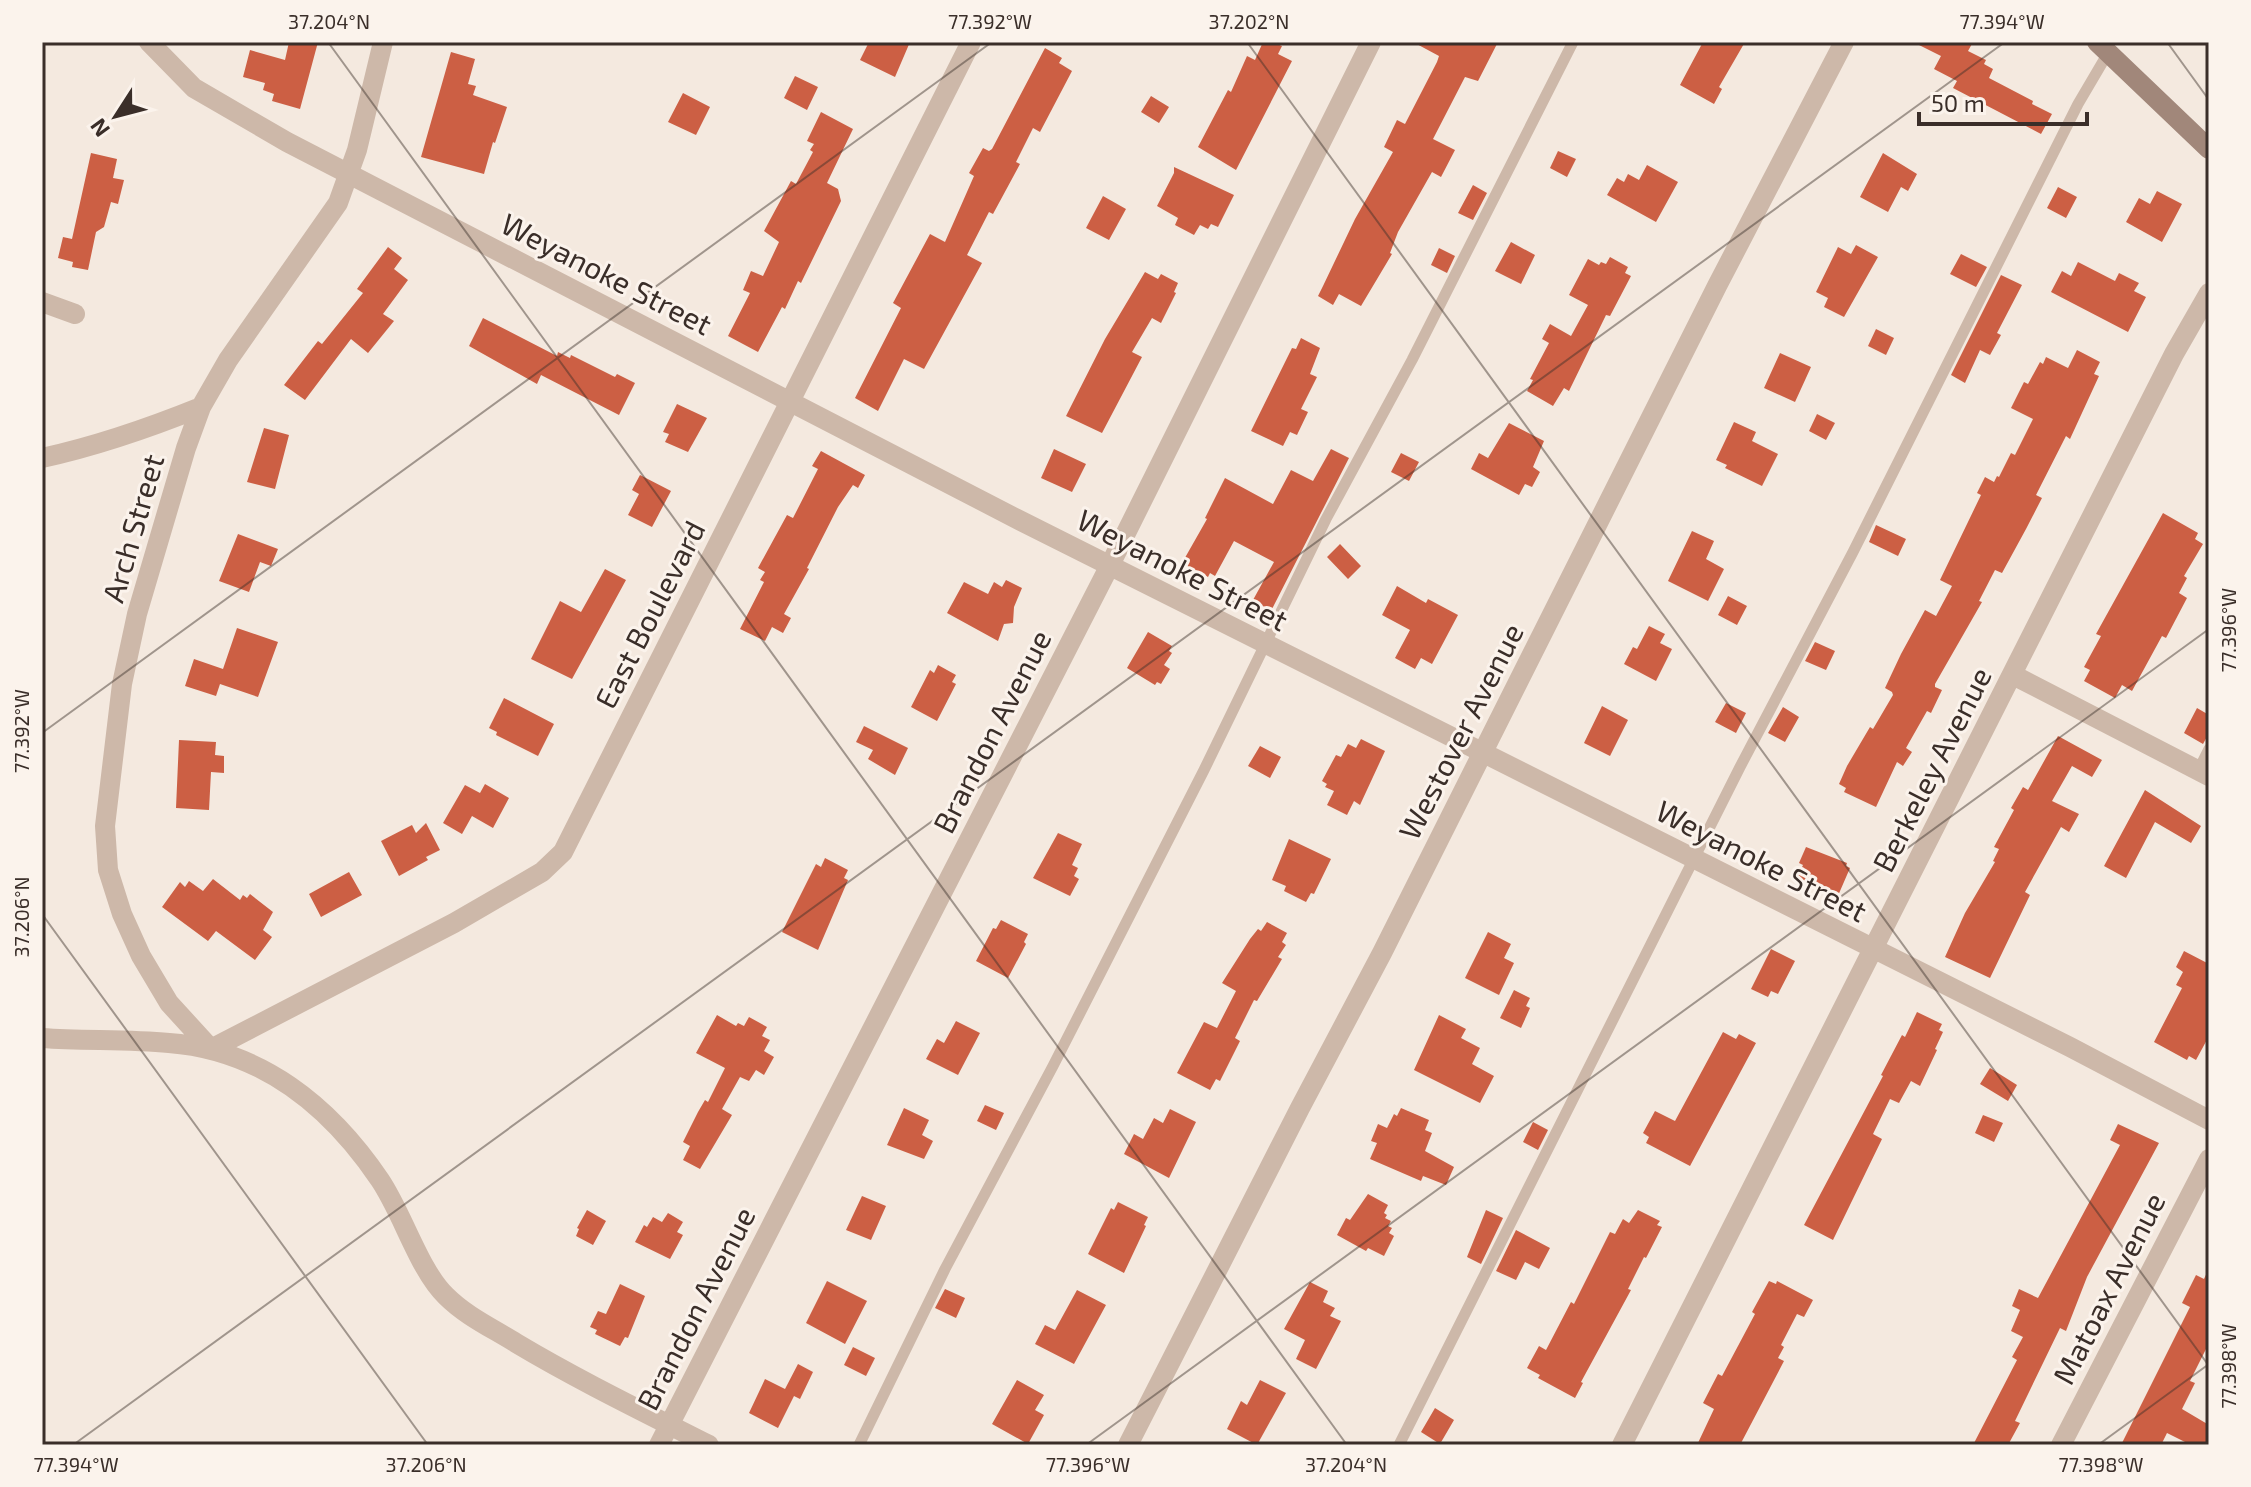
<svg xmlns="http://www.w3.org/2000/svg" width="2251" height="1487" font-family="'Exo 2',sans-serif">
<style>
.building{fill:#cc5f44}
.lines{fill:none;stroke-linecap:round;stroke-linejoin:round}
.lane{stroke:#cdb8a9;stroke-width:11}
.street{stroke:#cdb8a9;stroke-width:20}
.secondary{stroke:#a1877a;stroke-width:20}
.ticks{fill:none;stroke:#3a2e29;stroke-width:2;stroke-opacity:0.45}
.labels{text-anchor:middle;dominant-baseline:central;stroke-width:6;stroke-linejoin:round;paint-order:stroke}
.street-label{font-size:30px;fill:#3a2e29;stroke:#fbf3ec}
.neatline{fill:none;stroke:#3a2e29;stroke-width:3}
.ticks-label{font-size:20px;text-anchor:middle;fill:#3a2e29}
</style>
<rect width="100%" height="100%" fill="#f4e9df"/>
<path class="building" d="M289,42H318L300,109L272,101L274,94L263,90L265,83L243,77L250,50L285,60Z
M869,42H910L895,77L860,60Z
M1263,42H1272L1282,46L1278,54L1292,61L1236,170L1198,147L1228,90L1231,92L1247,56L1255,60Z
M1413,42H1498L1478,81L1465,77L1433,139L1455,150L1441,177L1432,172L1398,232L1390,253L1392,254L1361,306L1339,294L1333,305L1318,296L1323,286L1355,219L1393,152L1384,147L1397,120L1405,124L1437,62L1439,56Z
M1703,42H1745L1719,87L1722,89L1714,104L1680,85Z
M1913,42H1973L1968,51L1986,60L1984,64L1993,69L1989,78L2033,101L2032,104L2052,114L2041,134L1953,88L1957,81L1934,69L1941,56Z
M1045,48L1062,58L1059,63L1072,71L1040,132L1033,128L1016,162L1020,164L993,214L989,212L967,255L982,263L924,369L904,359L878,411L855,398L901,308L893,303L930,234L945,242L974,176L969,173L983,148L989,151L992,149Z
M451,52L475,59L468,84L476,86L473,95L507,107L495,143L493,142L484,174L421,157Z
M795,76L818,87L807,110L784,98Z
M683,93L710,107L696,135L668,122Z
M1151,96L1169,107L1159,123L1141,112Z
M821,112L853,129L827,183L838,189L841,201L801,283L798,281L785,309L782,307L758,352L728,336L750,293L743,290L751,271L763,276L779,242L764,231L791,181L796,184L813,152L810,150L814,144L807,141Z
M1558,151L1576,159L1567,177L1550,168Z
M91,153L117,159L113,178L124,180L118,204L111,202L104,227L96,232L88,270L72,267L73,262L58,258L63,237L72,239Z
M1883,153L1917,174L1908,191L1901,187L1888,212L1860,197Z
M1647,165L1678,182L1656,222L1607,195L1617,178L1624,182L1628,174L1639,180Z
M1174,167L1234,195L1218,227L1211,224L1208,229L1200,225L1194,235L1175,225L1178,218L1157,206L1174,173Z
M1473,185L1487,193L1473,220L1458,213Z
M2058,187L2077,197L2066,218L2047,208Z
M2157,191L2182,204L2162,242L2126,222L2139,198L2150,204Z
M1103,196L1126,209L1109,240L1086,228Z
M1511,242L1535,255L1521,284L1495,271Z
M1856,245L1878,257L1844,317L1824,307L1828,298L1816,292L1838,247L1851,254Z
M388,247L402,258L394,269L408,280L383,314L394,321L368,353L351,339L305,400L284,385L318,341L322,344L363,293L357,289Z
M1439,248L1455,256L1447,273L1431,265Z
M1961,254L1987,267L1976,287L1950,274Z
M1610,257L1628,267L1625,273L1631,276L1610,316L1606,315L1569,391L1564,388L1553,406L1527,391L1533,380L1530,379L1549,343L1542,339L1550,324L1571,336L1588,305L1569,295L1588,259L1599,265L1601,262L1606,264Z
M2078,262L2115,281L2119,273L2139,283L2134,291L2146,297L2128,332L2051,292L2062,271L2071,276Z
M1145,272L1158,279L1161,274L1178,283L1174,292L1176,293L1161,323L1152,318L1132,352L1142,357L1102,433L1066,416L1105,339Z
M2001,275L2022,285L1997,333L2001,335L1990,355L1980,350L1965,383L1951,375Z
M483,318L557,356L558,352L570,358L571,355L615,377L617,374L635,383L619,415L541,375L537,384L469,346Z
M1876,329L1894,338L1886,355L1868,346Z
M1301,338L1320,348L1310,374L1317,377L1301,409L1308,412L1297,435L1290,432L1283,446L1251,431L1292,348L1296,349Z
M2077,350L2100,362L2094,374L2099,376L2070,439L2066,436L2036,495L2042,498L2026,529L2002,573L1995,570L1979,601L1982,602L1935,684V687L1942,690L1931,713L1927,711L1906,748L1912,752L1903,766L1897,762L1876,807L1844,792L1846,788L1839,784L1847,766L1870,727L1873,729L1893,695L1892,692L1885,688L1901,654L1925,610L1936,616L1952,586L1940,580L1981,495L1977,493L1985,477L1994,482L1997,476L1999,477L2011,453L2015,455L2033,419L2011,408L2024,382L2028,384L2040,362L2043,364L2046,357L2068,368Z
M1780,353L1811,367L1795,402L1764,388Z
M677,404L707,418L688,452L665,442L669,434L663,432Z
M1817,414L1835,423L1826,440L1809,431Z
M1734,422L1756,432L1752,441L1778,454L1762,486L1725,468L1727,465L1716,460Z
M1509,423L1544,441L1533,467L1540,472L1532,487L1525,484L1519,495L1471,469L1479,453L1488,458Z
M264,428L289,435L275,489L247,482Z
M1054,449L1086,464L1072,492L1041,478Z
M1331,449L1349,458L1271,611L1253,600L1274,562L1234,541L1215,576L1210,573L1208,577L1182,563L1207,519L1205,518L1225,478L1273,504L1291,470L1313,481Z
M821,451L865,475L858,488L853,485L838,507L807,568L809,569L784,614L791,618L783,633L772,627L765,641L740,629L764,582L760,580L765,572L758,568L787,515L793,518L818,469L812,466Z
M1401,453L1419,462L1409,481L1391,472Z
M640,475L671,491L652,527L628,515L639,494L632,490Z
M2163,513L2198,533L2195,539L2203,544L2184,576L2187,578L2179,593L2187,598L2166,638L2162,636L2132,691L2122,685L2115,698L2084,681L2090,670L2084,667L2101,636L2096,634Z
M1876,525L1906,539L1898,556L1869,542Z
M1692,531L1714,541L1706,559L1724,569L1708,601L1668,581Z
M238,534L278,549L271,566L260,562L249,592L219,581Z
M1340,544L1361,566L1348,579L1327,557Z
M605,569L626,580L572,679L531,659L560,601L581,612Z
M1006,580L1022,588L1014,607L1013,623L1004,624L998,641L947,613L964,582L988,594L994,582L1002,587Z
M1397,586L1426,603L1428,599L1458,615L1432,664L1421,658L1415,669L1395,658L1410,630L1382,615Z
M1728,596L1747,606L1737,625L1718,615Z
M1649,626L1665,634L1660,643L1672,649L1656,681L1624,664L1633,647L1637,649Z
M237,628L278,642L258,697L220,684L216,696L185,686L194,659L223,669Z
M1148,632L1172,646L1169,651L1172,653L1164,665L1170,669L1161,684L1157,682L1155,685L1127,668Z
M1815,642L1835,651L1826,670L1805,661Z
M938,665L956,675L952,682L956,684L937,721L911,707L930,670L934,673Z
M504,698L554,724L538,756L496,735L497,732L489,728Z
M1726,703L1746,713L1736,733L1715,722Z
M1602,706L1628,720L1610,756L1584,743Z
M1783,707L1799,717L1785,742L1768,733Z
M2197,708L2209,715V733L2203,744L2184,733Z
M864,726L908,748L895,775L868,759L873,750L856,742Z
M2058,736L2102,760L2092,777L2072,766L2052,801L2079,814L2069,832L2061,827L2025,892L2030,895L1990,978L1945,957L1965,913L1995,862L1993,861L1999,849L1994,847L2014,810L2011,808L2023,787L2028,790Z
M1361,739L1385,751L1360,805L1354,801L1347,815L1327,805L1334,791L1325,787L1327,784L1322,781L1336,755L1341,757L1348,744L1356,748Z
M179,740L216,742L215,755L224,756V773L211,772L209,810L176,808Z
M1260,746L1281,757L1270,778L1248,766Z
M485,784L509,798L493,828L472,816L462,834L443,823L465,785L480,793Z
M2145,790L2201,826L2191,843L2155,822L2126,878L2104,866Z
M426,823L440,850L426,857L428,860L399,876L381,841L412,825L416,833Z
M1058,833L1082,844L1072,865L1078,868L1074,876L1079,879L1070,896L1033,878Z
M1289,839L1331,859L1314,894L1311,893L1306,902L1284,891L1286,886L1272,880Z
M1806,847L1847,863L1846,866L1850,868L1837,898L1796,880L1803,865L1799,863Z
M825,858L848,870L844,878L848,880L818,950L782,932L816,864L821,867Z
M349,872L362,895L321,917L309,894Z
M213,879L240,900L243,895L247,898L250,894L273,912L263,930L272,937L255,960L216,931L208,941L162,907L180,882L185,887L189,881L203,891Z
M1001,920L1028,934L1024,942L1026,944L1008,978L976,961L993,928L996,929Z
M1267,922L1287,933L1282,942L1286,945L1278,957L1282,959L1257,1001L1254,1000L1235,1038L1240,1041L1220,1081L1216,1079L1210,1090L1177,1073L1204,1022L1217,1028L1236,991L1222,983L1250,939L1258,929L1261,931Z
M1488,932L1511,944L1504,958L1514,963L1499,995L1465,978Z
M1771,949L1795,961L1778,994L1771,991L1768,997L1751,989Z
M2184,951L2209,964V1036L2196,1060L2189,1056L2187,1060L2154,1042L2182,988L2176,985L2183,972L2176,967Z
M1514,990L1530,998L1526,1006L1530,1008L1521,1028L1500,1018Z
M1917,1012L1942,1024L1939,1030L1943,1032L1935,1049L1937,1050L1920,1086L1911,1081L1899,1103L1890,1099L1873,1134L1882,1139L1833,1240L1804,1225L1883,1076L1881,1075L1902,1035L1905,1037Z
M717,1015L736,1026L738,1023L744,1026L749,1017L767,1027L762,1036L770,1040L764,1051L774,1057L764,1075L756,1070L749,1081L740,1077L722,1109L732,1115L700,1169L683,1160L690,1146L683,1142L698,1112L705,1100L708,1102L725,1068L696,1053Z
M1439,1015L1466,1029L1461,1038L1480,1048L1472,1064L1494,1076L1480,1103L1414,1070Z
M956,1021L980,1033L958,1075L926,1059L937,1039L944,1043Z
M1723,1032L1736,1039L1739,1034L1756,1043L1690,1166L1646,1143L1649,1137L1643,1133L1655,1111L1675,1121Z
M1990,1068L2017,1085L2008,1101L1980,1084Z
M985,1105L1004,1113L996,1130L977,1121Z
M904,1108L929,1120L922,1135L933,1141L924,1159L887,1145Z
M1401,1108L1429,1120L1425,1130L1432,1133L1425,1151L1454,1167L1446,1185L1423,1176L1421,1181L1370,1159L1377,1143L1371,1141L1378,1124L1387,1128L1394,1114L1397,1116Z
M1170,1109L1196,1122L1169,1178L1124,1154L1134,1134L1143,1139L1154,1118L1163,1123Z
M1983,1115L2003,1123L1994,1142L1975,1133Z
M1533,1122L1548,1130L1538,1150L1523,1142Z
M2118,1124L2159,1143L2087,1277L2066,1331L2060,1328L2015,1421L2020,1423L2008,1445H1973L2017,1360L2012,1357L2023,1337L2011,1331L2020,1310L2012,1306L2019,1289L2038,1298L2120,1145L2110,1140Z
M1368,1194L1388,1205L1384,1213L1387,1215L1385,1218L1391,1221L1388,1226L1392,1228L1389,1233L1394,1236L1384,1256L1368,1248L1366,1251L1337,1235L1346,1218L1350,1220Z
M862,1196L886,1206L871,1240L846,1230Z
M1118,1202L1148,1217L1144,1225L1146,1226L1124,1273L1088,1254L1111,1208L1114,1210Z
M587,1210L606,1221L593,1245L576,1236L579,1229L577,1228Z
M1486,1210L1503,1218L1481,1264L1467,1257Z
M1638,1210L1660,1221L1657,1225L1662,1227L1646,1258L1644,1257L1628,1289L1631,1290L1581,1382L1583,1383L1575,1398L1538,1378L1540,1375L1527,1368L1539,1346L1546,1350L1571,1302L1574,1304L1610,1232L1615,1234L1623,1219L1629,1223Z
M668,1213L683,1222L677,1232L683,1235L670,1259L635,1242L644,1225L647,1227L653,1217L662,1222Z
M1516,1230L1550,1248L1539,1269L1525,1262L1516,1280L1496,1271Z
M2209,1268V1343L2190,1381L2195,1383L2182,1409L2209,1425V1445H2191L2167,1433L2161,1445H2121L2190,1307L2182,1303L2196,1275L2204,1279Z
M827,1281L867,1301L845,1344L806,1323Z
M1769,1281L1776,1284L1777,1281L1813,1300L1804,1317L1797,1314L1781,1345L1784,1347L1778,1358L1784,1361L1740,1445H1697L1714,1409L1703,1403L1718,1374L1722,1376L1755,1314L1752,1312Z
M1310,1282L1328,1291L1323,1302L1335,1308L1330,1316L1341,1321L1316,1369L1296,1359L1305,1340L1284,1329Z
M620,1284L645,1296L628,1338L625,1337L620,1346L595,1334L597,1330L590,1327L598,1311L606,1314Z
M945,1289L965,1298L956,1318L935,1308Z
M1077,1290L1106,1305L1074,1364L1035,1344L1045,1325L1055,1330Z
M853,1347L875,1358L866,1376L844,1365Z
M798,1364L813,1372L800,1399L794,1396L778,1428L749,1413L765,1379L785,1389Z
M1017,1380L1044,1395L1035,1410L1044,1415L1028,1444L992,1424Z
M1260,1380L1286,1393L1257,1445L1227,1429L1241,1401L1247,1405Z
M1435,1408L1454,1420L1440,1444L1421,1432Z"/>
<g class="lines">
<path class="lane" d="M2198,771L2209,749
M859,1445L945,1269L1053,1066L1204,770L1326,519L1412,360L1573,42
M1399,1445L1740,767L1853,552L2078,104L2108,53"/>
<path class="street" d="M149,42L194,88L287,142L1021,521L2070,1047L2209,1120
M383,42L357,150L338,203L228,360L201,407L186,448L137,614L122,684L105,826L108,870L122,914L141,956L169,1003L211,1049L454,923L542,872L563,852L971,42
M42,302L75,314
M42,458C97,446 149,428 201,407
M2013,675L2209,776
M42,1038C84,1041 127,1039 169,1043C261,1050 330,1106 380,1180C403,1214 419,1270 446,1296C466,1316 492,1328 516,1343C578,1380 644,1412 709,1445
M659,1445L1110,565L1371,42
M1128,1445L1300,1108L1382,953L1717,286L1844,42
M1622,1445L2174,354L2209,293
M2061,1445L2209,1159"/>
<path class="secondary" d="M2097,42L2209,149"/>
</g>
<path class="ticks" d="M328,42L1347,1445M1247,42L2209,1366M2167,42L2209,100M42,733L992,42M42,914L428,1445M73,1445L2005,42M1086,1445L2209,629M2098,1445L2209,1364"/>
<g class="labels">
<g class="street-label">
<text transform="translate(607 273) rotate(27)">Weyanoke Street</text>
<text transform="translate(132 528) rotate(-74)">Arch Street</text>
<text transform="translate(1183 569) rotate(27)">Weyanoke Street</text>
<text transform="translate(649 614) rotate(-63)">East Boulevard</text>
<text transform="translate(991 731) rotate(-63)">Brandon Avenue</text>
<text transform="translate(1460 731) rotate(-63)">Westover Avenue</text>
<text transform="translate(1931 769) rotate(-63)">Berkeley Avenue</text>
<text transform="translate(1762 860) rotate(27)">Weyanoke Street</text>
<text transform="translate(2108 1288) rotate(-63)">Matoax Avenue</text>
<text transform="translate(695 1308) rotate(-63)">Brandon Avenue</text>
</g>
</g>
<rect width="2251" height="1487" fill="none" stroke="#fbf3ec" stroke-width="88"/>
<g transform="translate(116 116) rotate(234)" stroke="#fbf3ec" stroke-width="6" paint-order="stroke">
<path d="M0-6L14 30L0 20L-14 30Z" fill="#3a2e29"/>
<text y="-12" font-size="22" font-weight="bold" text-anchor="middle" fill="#3a2e29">N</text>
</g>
<path d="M1919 112v12h168v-12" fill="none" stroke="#3a2e29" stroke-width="4"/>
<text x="1931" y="112" font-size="24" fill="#3a2e29" stroke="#fbf3ec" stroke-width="6" paint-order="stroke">50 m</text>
<rect x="44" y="44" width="2163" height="1399" class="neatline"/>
<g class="ticks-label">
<text x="329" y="29">37.204°N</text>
<text x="990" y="29">77.392°W</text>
<text x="1249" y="29">37.202°N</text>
<text x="2002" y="29">77.394°W</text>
<text transform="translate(2229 630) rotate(-90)" y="7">77.396°W</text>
<text transform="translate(22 731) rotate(-90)" y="7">77.392°W</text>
<text transform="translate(22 917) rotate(-90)" y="7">37.206°N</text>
<text transform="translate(2229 1366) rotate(-90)" y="7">77.398°W</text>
<text x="76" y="1472">77.394°W</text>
<text x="426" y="1472">37.206°N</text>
<text x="1088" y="1472">77.396°W</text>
<text x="1346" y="1472">37.204°N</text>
<text x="2101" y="1472">77.398°W</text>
</g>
</svg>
